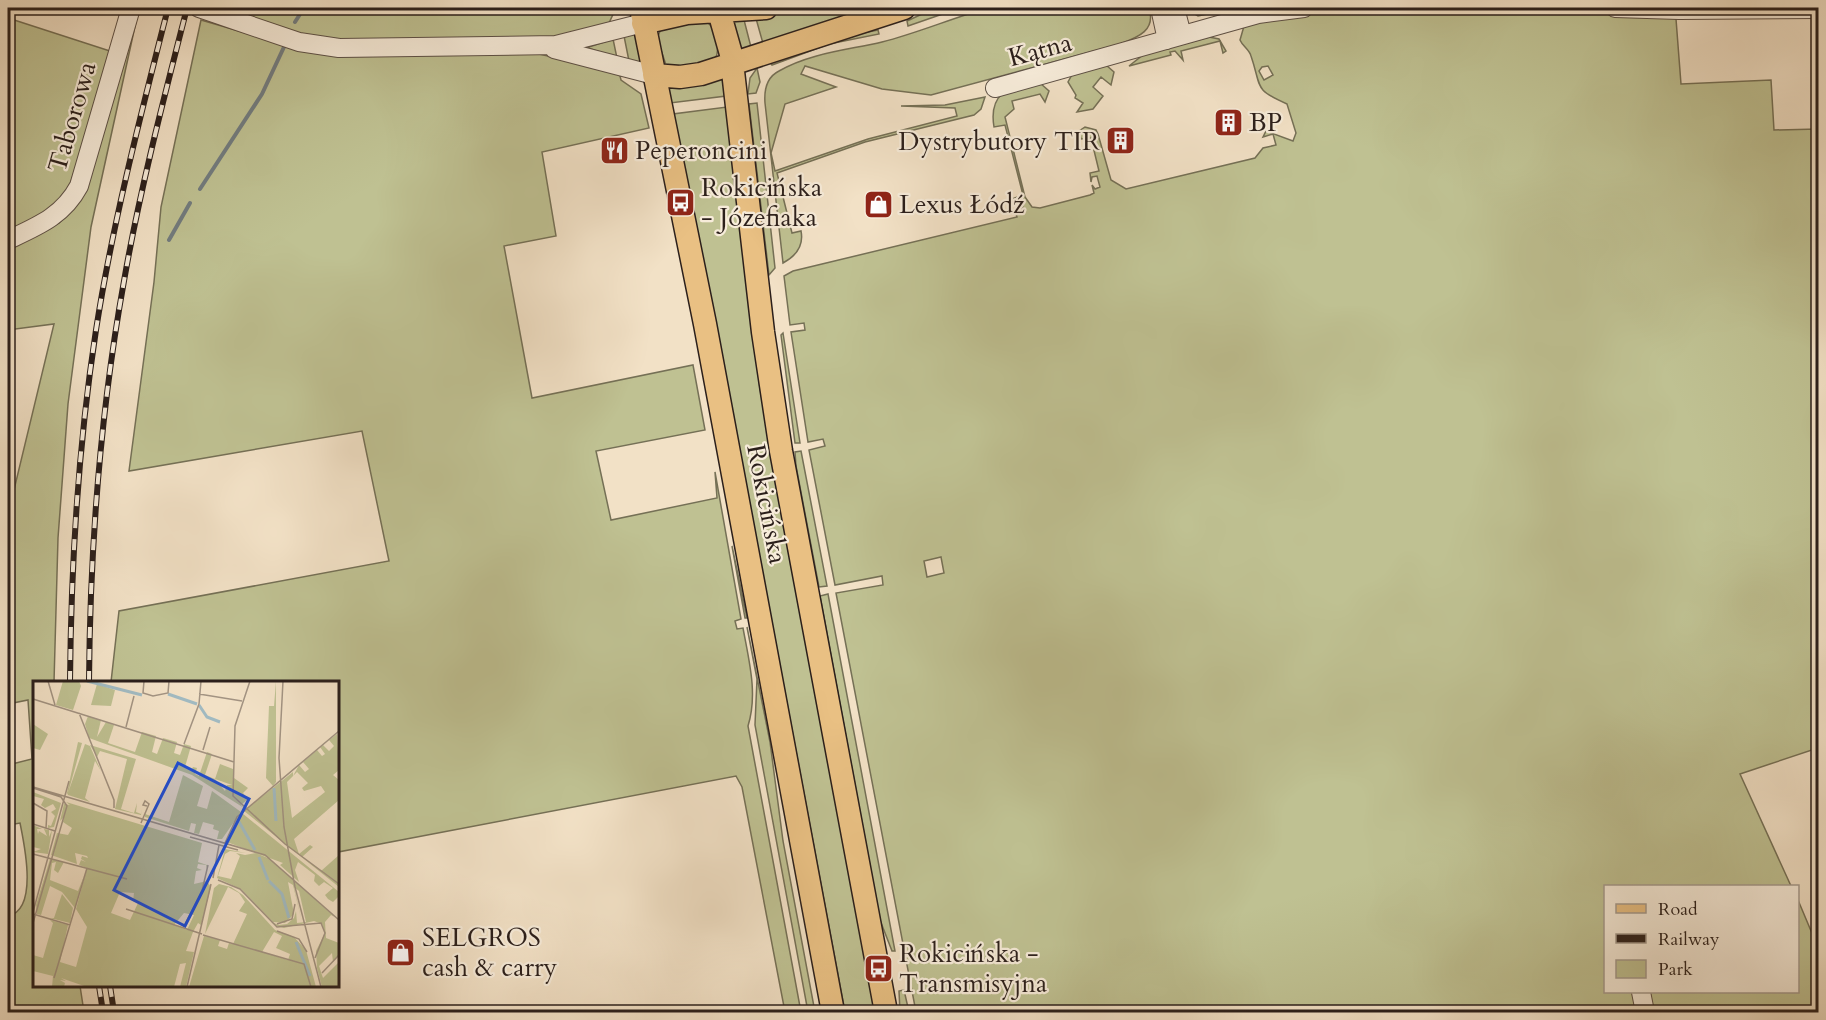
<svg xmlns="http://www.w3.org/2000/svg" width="1826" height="1020" font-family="Cardo,serif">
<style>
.green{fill:#bfc192;stroke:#757056;stroke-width:1.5;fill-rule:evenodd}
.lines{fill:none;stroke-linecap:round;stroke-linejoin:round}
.stream{stroke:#727c7f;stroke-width:4}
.minor-casing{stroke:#5d5046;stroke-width:20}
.major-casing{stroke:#2b1f1b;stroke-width:25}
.minor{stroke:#f7ecda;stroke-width:18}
.major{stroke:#e9c083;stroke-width:22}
.rail-casing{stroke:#2b1f1b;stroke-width:6}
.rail{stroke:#f7ecda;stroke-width:4;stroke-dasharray:11;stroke-linecap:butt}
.labels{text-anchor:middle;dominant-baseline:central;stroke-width:4.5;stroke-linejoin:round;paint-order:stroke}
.street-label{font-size:26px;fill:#2b1f1b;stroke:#f7ecda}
.poi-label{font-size:26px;fill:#2b1f1b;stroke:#f7ecda;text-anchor:start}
.inset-river{fill:none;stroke:#a1bac1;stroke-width:3}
.inset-road{fill:none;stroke:#a29382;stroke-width:1.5}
.view{fill:#1d4ed8;fill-opacity:0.15;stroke:#1d4ed8;stroke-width:3}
.inset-edge{fill:none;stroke:#2b1f1b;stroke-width:3}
</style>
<rect width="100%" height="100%" fill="#f2e1c6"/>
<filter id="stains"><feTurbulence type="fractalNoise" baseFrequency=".00333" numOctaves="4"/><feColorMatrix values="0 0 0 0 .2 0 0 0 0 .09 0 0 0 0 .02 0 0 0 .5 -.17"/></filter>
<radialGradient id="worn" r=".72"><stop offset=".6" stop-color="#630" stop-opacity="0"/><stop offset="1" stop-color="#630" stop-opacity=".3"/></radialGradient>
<path class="green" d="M139,8L91,227L68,404L58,538L54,682H34V986H80L84,1012H8V916C39,910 24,843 20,823L8,825V765L32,759L28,700L8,704V496L13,494L54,324L8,330V245L59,223L77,205Z
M216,8H616L608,25L559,37L320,41Z
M835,8H878L764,47L755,15Z
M935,8H960L908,26L907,21Z
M988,8H1149C1156,30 1139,37 1120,44L931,95L882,89L805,66L801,74L836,87L785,104L771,153L775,171L868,139L957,116L955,108L901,106L945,105L985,97L981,109L974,115L865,142L777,173L792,233L801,231C804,246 796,256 783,263L765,103C764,90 767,77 779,71C810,53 848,50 882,42C918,33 952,18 988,8Z
M1185,8H1237L1198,16Z
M1411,8H1525L1667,15L1676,19L1681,84L1771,80L1774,130L1818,129V748L1740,774L1791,886H1606V992H1798V900L1814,938H1818V1012H916L836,593L883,585L882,576L835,585L809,450L825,446L823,439L808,442L791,332L805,330L804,323L790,325L784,276L793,271L1017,217L1015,210L1023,208L1021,198L1012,199L1023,195L1005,125L994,127C992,115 993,102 1002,94L1040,83L1049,91L1045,102L1040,94L1012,101L1014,109L1005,117L1025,197L1032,207L1040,208L1090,195L1094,193L1092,185L1095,189L1100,187L1097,176L1092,177L1091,182L1090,173L1099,171L1091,138L1081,139L1079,131L1085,127L1096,130L1098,134L1111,180L1126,189L1255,158L1263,148L1276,145L1273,134L1263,137L1266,131L1293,141L1296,133L1287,104C1253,89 1262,88 1251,56C1249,49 1243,47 1240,40L1244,26C1299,9 1354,9 1411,8ZM1268,66L1273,75L1264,80L1259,71L1262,67ZM941,557L944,573L927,577L924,561Z
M743,16L752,51L740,55L727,19Z
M8,18L113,52L65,200L8,233Z
M201,20L312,52L539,54L619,72L621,80L641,94L649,128L542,152L556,236L504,246L532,398L693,365L705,430L596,451L611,520L717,498L715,472L741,619L735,621L737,629L743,628C749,661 758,694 748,726L801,1012H785L742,787L736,776L338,852V682H111L119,611L389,561L362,431L129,471L154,282L161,207Z
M707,22C716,29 721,48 715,59L694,68L666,65L657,38L662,27Z
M878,30L879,34L829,44L772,65L769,61L838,38Z
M637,32L646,64L629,61L624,36Z
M1209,37L1219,39L1226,51L1223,53L1220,41L1181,51L1183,60L1175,51L1170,52L1171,55L1129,66L1143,55Z
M613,39L617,58L588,48L589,47Z
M1106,65L1114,72L1111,85L1101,77L1093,87L1103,96L1093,109L1077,112L1083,103L1075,98L1076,95L1068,82L1073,73Z
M757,68L760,82L756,93L748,94L750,78Z
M723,78L726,96L670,103L668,85Z
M757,103L775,268L769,275L749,104Z
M727,107L760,389L875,1012H845L711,299L673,114Z
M783,333L800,443H795L781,335Z
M801,451L827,586L819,587L796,466L795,452Z
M732,546L747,618H745Z
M828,594L895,951H892L880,920L820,596Z
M747,627L770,742L783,841L815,1012H808L755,725L757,679Z
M904,990L909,1012H900L899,991Z"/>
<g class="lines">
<path class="stream" d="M295,22L304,8
M200,189L262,94L284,47
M169,240L190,203"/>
<defs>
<path id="minor" d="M199,8L299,42L339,48L556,45L643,23
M1160,8L1167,40
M1175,8L1182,35
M1615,8L1679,10L1818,9
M554,49L654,75
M995,88L1258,14L1304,8
M8,240C38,226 63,216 79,186L131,8
M1641,992L1645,1012"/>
<path id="major" d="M641,8L705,324L833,1012
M718,8L731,54L763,332L781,451L886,1012
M643,23L687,13L766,8
M654,75L680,77L701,74L904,8"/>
</defs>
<use href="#minor" class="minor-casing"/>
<use href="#major" class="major-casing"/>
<use href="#minor" class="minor"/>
<use href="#major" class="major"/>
<defs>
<path id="rail" d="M70,682C71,564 78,447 96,330C113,221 141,114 168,8
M89,682C90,548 100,414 124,281C140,189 164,98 187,8
M99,986L103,1012
M110,986L114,1012"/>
</defs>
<use href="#rail" class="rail-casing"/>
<use href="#rail" class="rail"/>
</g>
<defs>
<symbol id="building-square" viewBox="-11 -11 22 22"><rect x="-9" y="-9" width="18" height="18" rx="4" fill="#8f2418" stroke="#f7ecda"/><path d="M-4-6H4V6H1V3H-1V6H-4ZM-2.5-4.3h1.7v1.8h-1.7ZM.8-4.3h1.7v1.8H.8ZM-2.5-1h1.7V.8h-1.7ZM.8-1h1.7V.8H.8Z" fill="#fff"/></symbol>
<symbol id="restaurant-square" viewBox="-11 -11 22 22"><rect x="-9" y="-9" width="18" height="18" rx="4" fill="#8f2418" stroke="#f7ecda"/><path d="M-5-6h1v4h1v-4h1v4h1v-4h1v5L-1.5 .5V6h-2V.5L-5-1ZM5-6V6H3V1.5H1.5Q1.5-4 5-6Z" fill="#fff"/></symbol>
<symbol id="bus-square" viewBox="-11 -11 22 22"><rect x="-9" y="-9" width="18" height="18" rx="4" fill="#8f2418" stroke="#f7ecda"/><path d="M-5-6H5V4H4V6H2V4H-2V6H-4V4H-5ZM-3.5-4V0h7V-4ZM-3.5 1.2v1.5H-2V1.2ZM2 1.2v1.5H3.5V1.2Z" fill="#fff"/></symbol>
<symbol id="shop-square" viewBox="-11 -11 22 22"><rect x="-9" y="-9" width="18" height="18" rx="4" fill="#8f2418" stroke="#f7ecda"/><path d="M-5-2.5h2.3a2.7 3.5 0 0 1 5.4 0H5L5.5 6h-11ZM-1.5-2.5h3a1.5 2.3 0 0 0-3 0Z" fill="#fff"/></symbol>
</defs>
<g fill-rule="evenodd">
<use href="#building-square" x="1212" y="106" width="33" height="33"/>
<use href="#building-square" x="1104" y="124" width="33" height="33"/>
<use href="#restaurant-square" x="598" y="134" width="33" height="33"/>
<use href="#bus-square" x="664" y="186" width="33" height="33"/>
<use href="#shop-square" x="862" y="188" width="33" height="33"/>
<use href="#shop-square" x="384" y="936" width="33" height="33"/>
<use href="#bus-square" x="862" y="952" width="33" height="33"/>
</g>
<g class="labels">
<g class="street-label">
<text transform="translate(1040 50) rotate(-15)">Kątna</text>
<text transform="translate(72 117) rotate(-74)">Taborowa</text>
<text transform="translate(767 504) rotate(79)">Rokicińska</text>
</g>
<g class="poi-label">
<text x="1249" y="122">BP</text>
<text x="1100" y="141" text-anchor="end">Dystrybutory TIR</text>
<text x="635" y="150">Peperoncini</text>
<text x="701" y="187">Rokicińska<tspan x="701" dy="30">- Józefiaka</tspan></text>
<text x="899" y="204">Lexus Łódź</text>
<text x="422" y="937">SELGROS<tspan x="422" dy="30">cash &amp; carry</tspan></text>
<text x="899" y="953">Rokicińska -<tspan x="899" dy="30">Transmisyjna</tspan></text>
</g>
</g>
<g transform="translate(33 681)">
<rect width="306" height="306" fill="#f2e1c6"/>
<path d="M30,0H46L48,5L40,29L23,24ZM243,0V101L240,105L233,97L236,25H241ZM64,3L82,9L78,25L58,24ZM55,35L68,39L64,56L73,41L81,44L75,62L102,71L109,51L123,55L119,71L124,73L130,57L144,61L141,72L147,74L151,63L158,65L152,86L158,90L160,86L164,87L162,93L166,95L174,71L179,73L172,94L182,98L192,110L194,104H199L182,98L187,83L200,88L201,97L215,107L210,112L215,118L208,124L211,127L159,94L56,57L52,43ZM0,43L15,53L7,69L0,67ZM304,53L306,89L300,94L306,99V119L261,158L266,173L277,164L280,166L269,176L288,190L306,174V206L211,130L260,91V95L266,84L272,91L276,88L270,81L284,69L289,75L292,73L287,66L290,64L296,70L301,65L296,59ZM264,91L275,102L269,107L271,110L288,105L292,111L259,137L254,101ZM45,61L49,62L35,112L52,63L57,65L68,90L62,80L52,117L57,121L35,114L34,112ZM57,64L103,78L88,128L101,132L104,122L103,131L108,133L109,128L108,134L82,128L94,78L67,70L64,76ZM150,94L170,105L164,125L174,128L179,110L208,131L189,158H184L186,150L180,148L181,144L170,141L166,153L161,152L163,143L158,142L156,150L112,136V133L136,141ZM0,111L28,122L21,146L15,147V144L18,145L22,135L18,131L23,128L20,123L12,127L8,124L11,118L0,115ZM33,121L169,162L165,181L174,184L173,188V184L165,183L164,187L169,189L163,190L161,203L174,200L178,206L168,244L165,242L160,251L153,270L161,271L153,306H147L153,282L147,283L141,306H54L28,297L33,300L27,299L32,302L31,306H19L20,295L0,290V274L10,277L20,242L17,239L35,244L27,281L43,286L54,246L43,228L54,187L46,184L48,179L53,181L48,178L49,175L55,177L54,175L42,172L44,183L18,174L24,152L35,154L39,147L30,141L31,136L27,140L31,123L37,124ZM87,211L101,212L100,220L105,222L97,239L78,232ZM151,232L161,234L154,249L141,244ZM209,132L306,211V215L300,221L295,218L292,214L300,207L291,201L286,205L281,200L282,194L265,181L262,189L266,201L247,184L250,182L194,161L202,139ZM0,144L9,148H4L5,153L6,150L14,155L11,148L16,149V156L19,149L15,173L0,171L8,168L0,166ZM192,168L213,172L197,170L192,173L185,195L198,198L207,175L203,172L212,174L223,172L237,178L302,236L298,234L292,241L293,257L306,262V274L300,281L299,272L286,285L290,297L306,281V306H289L284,287L283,270L292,252L289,243L281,240L251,247L244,245L238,241L246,244L254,243L261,237L263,230L264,242L273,241L266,210L261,206L269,241L260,204L255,201L261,233L252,242L240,241L208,208L184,197ZM17,178L31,181L25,192L21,189L23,181L19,182L17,199L45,210L51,195L42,227L29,211L17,205L8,234L4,233L3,224ZM186,203L198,206L210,214L242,249L261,256L273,269L283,306H156L171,255L187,259L185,265L194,268L196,262L200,263L214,233L206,230L212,221L206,212L195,206L172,253L181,207ZM241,251L249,255L243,267L257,273L255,279L229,271ZM29,213L40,227L37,242L17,237H21Z" fill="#bfc192" fill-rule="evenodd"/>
<path class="inset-river" d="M54,0L109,14M135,13L164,23M166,24L174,36L187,41M241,107L243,140M205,139L222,169M226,176L235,199M236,200L249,213L256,237M263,261L277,295"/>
<path class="inset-road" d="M15,0L22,24M111,0L110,12L120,15L135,12L136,0M217,0L202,45L200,115L252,163L306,203M250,0L246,77L251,146L262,206L288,306M166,13L209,20M0,18L201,81M46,32L81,119V127M93,46L101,15M151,63L166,23L168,0M170,69L177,46M0,106L232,174L306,239M0,107L28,116L34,125L0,242M0,122L14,130L13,147M108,142L116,123L112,120L110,124L114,125M0,143L22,150M157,156L205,169M192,162L204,136L306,50M0,173L94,198M180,197L186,164M185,199L207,208L244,246L288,242L292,252L282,277M93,228L169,253M0,231L36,100M0,233L37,244M244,243L259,238L262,223M150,247L169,210L175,184M244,250L266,258L274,271M170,254L271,283L278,306M289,292L306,274M21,297L54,187M154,306L178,203"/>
<path class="view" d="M145,82L216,118L152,245L81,209Z"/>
<rect width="306" height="306" class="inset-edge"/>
</g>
<rect width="1826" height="1020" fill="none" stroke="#f2e1c6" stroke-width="30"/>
<rect x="9" y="9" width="1808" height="1002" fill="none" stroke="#2b1f1b" stroke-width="3"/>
<rect x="15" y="15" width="1796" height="990" fill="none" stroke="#2b1f1b" stroke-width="1.5"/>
<rect x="1604" y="885" width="195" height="108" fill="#f7ecda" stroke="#a59a8e" stroke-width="1.5"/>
<rect x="1616" y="904" width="30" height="9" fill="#e9c083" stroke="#a59a8e" stroke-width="1.5"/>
<text x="1658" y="915" font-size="18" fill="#2b1f1b">Road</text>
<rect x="1616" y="934" width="30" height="9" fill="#2b1f1b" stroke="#a59a8e" stroke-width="1.5"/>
<text x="1658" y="945" font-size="18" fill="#2b1f1b">Railway</text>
<rect x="1616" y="960" width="30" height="18" fill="#bfc192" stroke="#a59a8e" stroke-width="1.5"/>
<text x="1658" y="975" font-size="18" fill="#2b1f1b">Park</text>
<rect width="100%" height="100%" filter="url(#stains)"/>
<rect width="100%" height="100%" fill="url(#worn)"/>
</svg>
